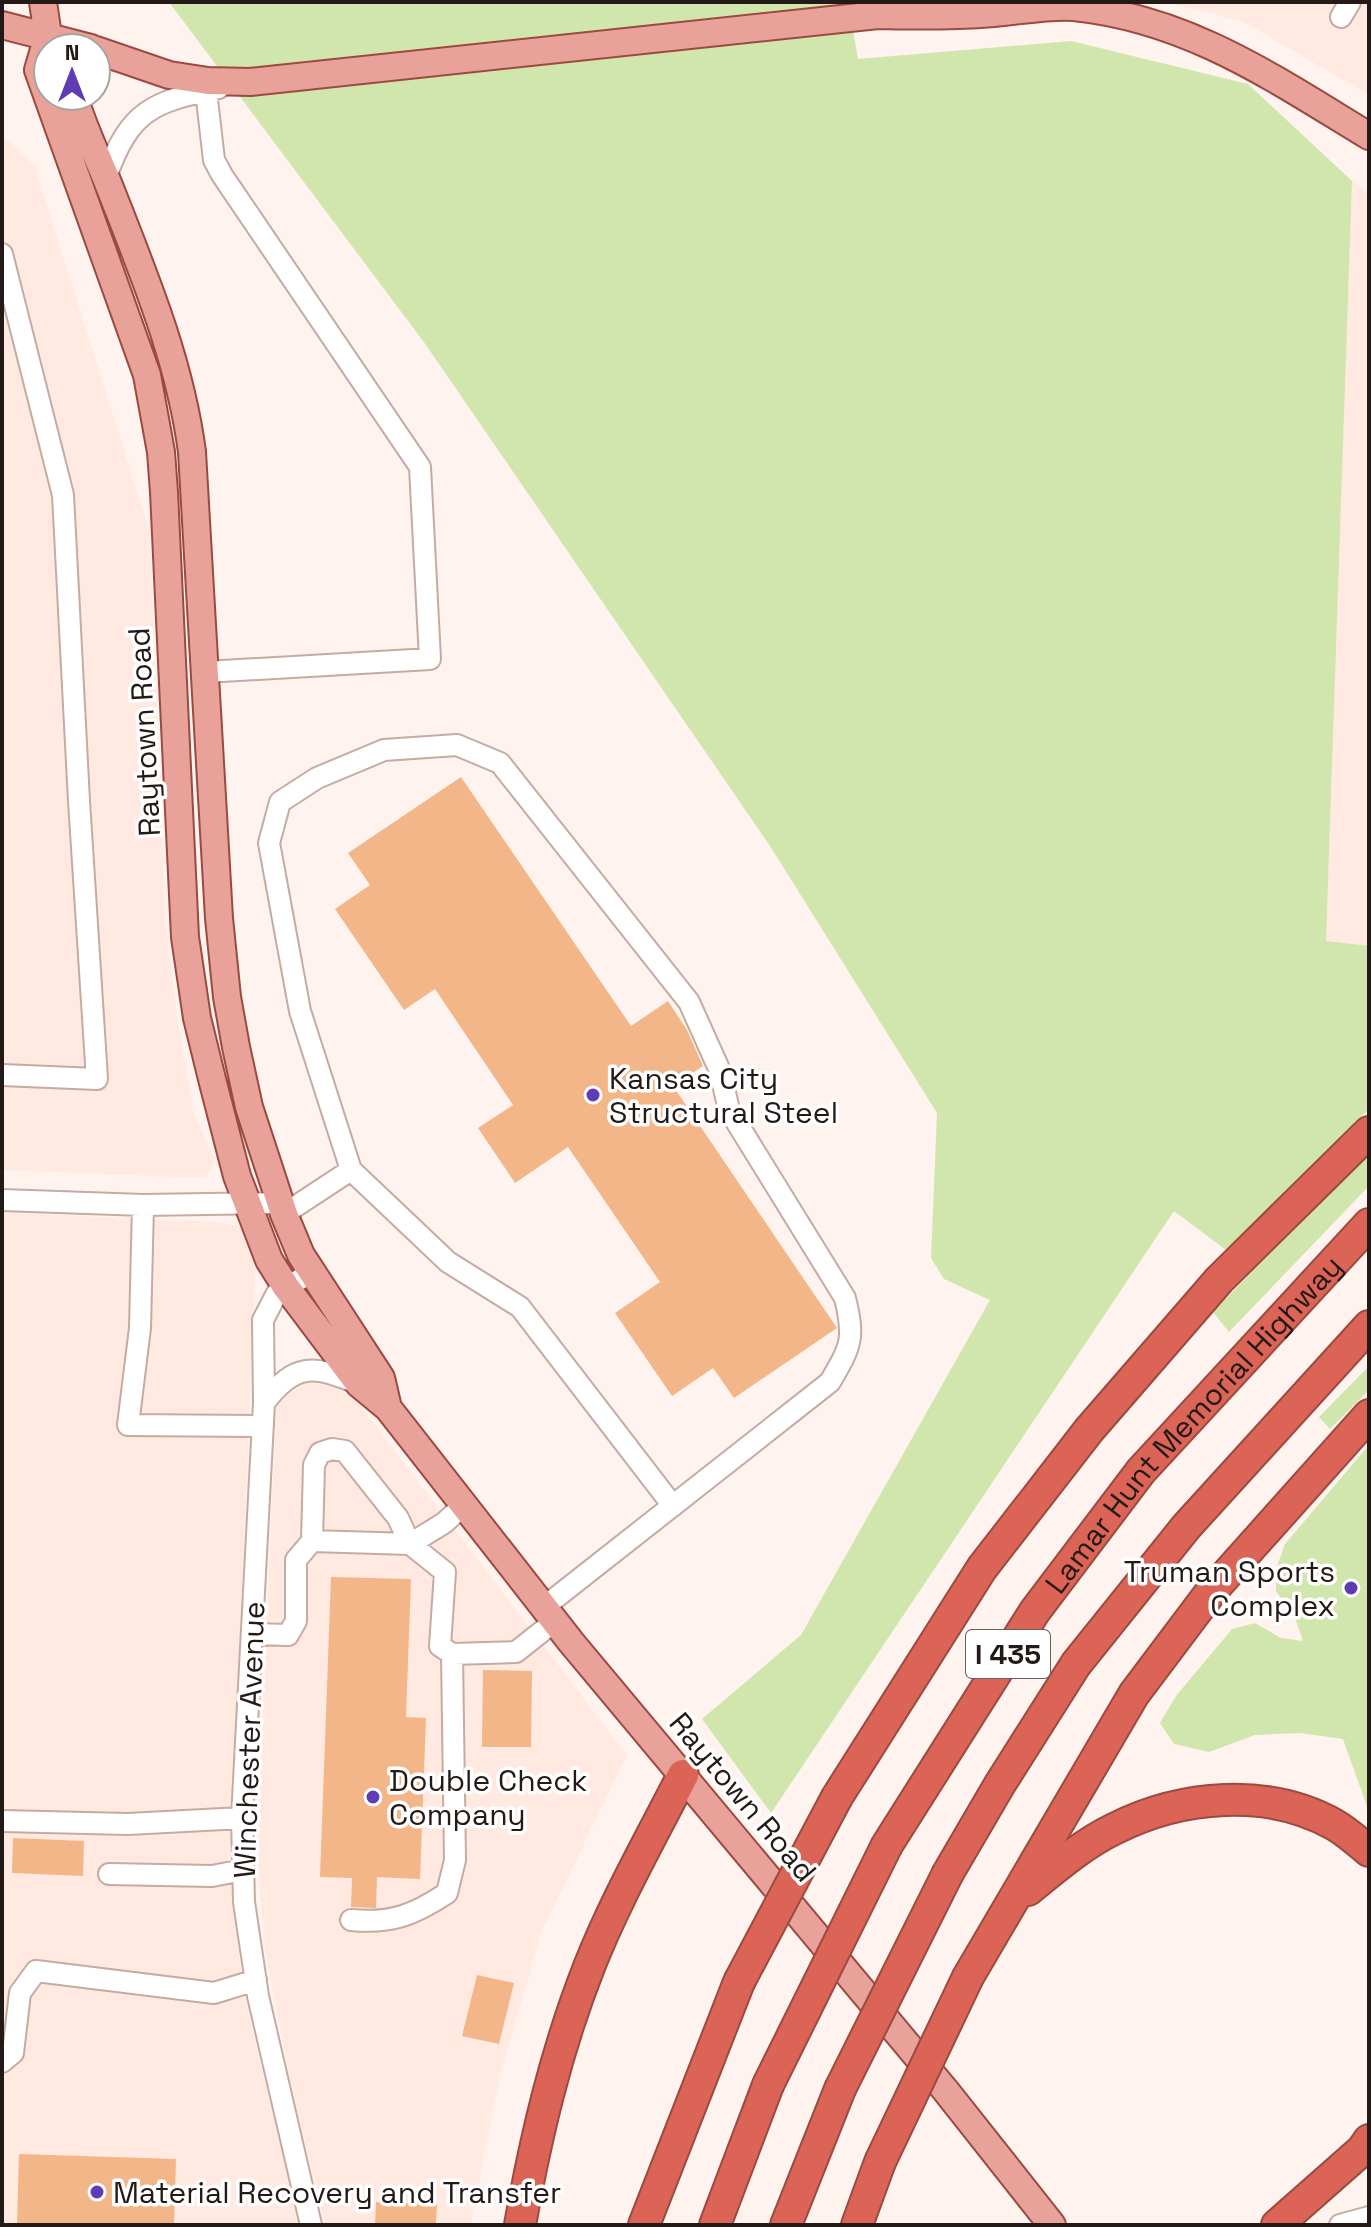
<svg xmlns="http://www.w3.org/2000/svg" width="1371" height="2227" font-family="'Space Grotesk',sans-serif">
<style>
.built{fill:#ffe9e1}
.green{fill:#d0e6ac}
.building{fill:#f2b688}
.lines{fill:none;stroke-linecap:round;stroke-linejoin:round}
.minor-casing{stroke:#c5aba1;stroke-width:24}
.major-casing{stroke:#9b4a40;stroke-width:30}
.highway-casing{stroke:#9b4a40;stroke-width:34}
.minor{stroke:#fff;stroke-width:20}
.major{stroke:#e9a29a;stroke-width:26}
.highway{stroke:#db6456;stroke-width:30}
.highway-bridge-casing{stroke:#9b4a40;stroke-width:34;stroke-linecap:butt}
.highway-bridge{stroke:#db6456;stroke-width:30}
.poi-dot{fill:#5f3cb4;stroke:#fff;stroke-width:3}
.labels{text-anchor:middle;dominant-baseline:central;stroke-width:7;stroke-linejoin:round;paint-order:stroke}
.shield{fill:#fff;stroke:#655e5c;stroke-width:2}
.shield-label{font-size:28px;font-weight:bold;fill:#231916}
.street-label{font-size:30px;fill:#231916;stroke:#fff}
.poi-label{font-size:30px;fill:#231916;stroke:#fff;text-anchor:start}
</style>
<rect width="100%" height="100%" fill="#fef3ef"/>
<path class="built" d="M1167,2H1369V95L1244,22Z
M2,135L35,167L149,529L166,927L177,1016L194,1114L215,1160L206,1178L2,1170Z
M1352,181L1369,193V946L1326,942Z
M2,1213L220,1222L241,1227L256,1252L231,1848L242,1988L300,2225H2Z
M309,1383L332,1386L355,1399L627,1755L542,1931L499,2079L471,2225H325L289,2075L266,1955L257,1854L276,1410L288,1393Z"/>
<path class="green" d="M169,2H848L858,59L1071,41L1248,84L1352,181L1326,941L1369,946V1109L1226,1250L1174,1211L771,1813L702,1719L801,1635L990,1300L944,1279L931,1258L937,1113L770,846L426,345Z
M1369,1151V1186L1229,1332L1213,1312Z
M1369,1366V1390L1330,1429L1319,1417Z
M1369,1445V1812L1343,1739L1300,1733L1255,1735L1209,1752L1174,1744L1160,1723L1176,1696L1232,1629L1255,1623L1281,1638L1303,1641L1295,1618L1276,1591V1569L1285,1544Z"/>
<path class="building" d="M461,777L631,1026L668,1001L687,1030L703,1066L673,1086L837,1328L734,1398L713,1368L672,1396L615,1313L660,1282L568,1147L515,1183L478,1128L513,1105L435,989L404,1010L335,909L370,885L348,853Z
M331,1577L411,1579L406,1717L426,1718L420,1879L377,1877L376,1908L351,1907L352,1878L320,1877Z
M483,1670L532,1671L531,1747H482Z
M13,1838L84,1841L83,1876L12,1873Z
M477,1975L514,1983L499,2044L462,2036Z
M19,2154L176,2159L174,2225H17Z
M376,2202L437,2204L436,2225H375Z"/>
<g class="lines">
<defs>
<path id="minor" d="M1341,17L1350,2
M106,177C130,110 152,102 219,88
M2,254L63,495L79,801L97,1079L2,1075
M205,672L430,659L420,467L222,175L214,160L206,91
M351,1170L300,1011L269,843L280,802L317,778L384,750L457,745L500,763L689,1002L720,1071L729,1110L845,1298C855,1339 851,1346 830,1382L544,1607
M2,1200L143,1205L280,1203
M143,1205L140,1328L128,1425L263,1426
M284,1214L351,1170L448,1262L520,1307L673,1506
M264,1403C296,1362 313,1365 359,1384
M312,1541L314,1465L320,1453L332,1449L345,1451L398,1518L410,1544L445,1572L440,1646L452,1654L516,1652L555,1621
M252,1634L288,1635L296,1621V1560L312,1541L410,1544L444,1523L464,1505
M2,1821L128,1824L242,1818
M109,1874L212,1876L243,1870
M351,1920C391,1924 414,1915 447,1893L455,1860L452,1654
M2,2062L13,2053L20,1993L36,1971L214,1993L256,1980
M311,2225L258,1996L244,1902L242,1818L264,1403L263,1320L277,1293L312,1272
M1340,2225L1369,2217"/>
<path id="major" d="M43,2L48,36L56,48
M2,25L91,48
M48,36L38,70L147,375L161,452L164,492L185,937L197,1018L212,1079L237,1176L269,1260L286,1287L359,1384L388,1408L571,1642L946,2091L1052,2225
M96,50L169,75L208,81L250,82L878,15C917,16 955,16 994,13C1020,11 1049,5 1074,7C1189,19 1273,78 1369,136
M74,96C83,128 98,157 110,188C144,275 180,360 192,452L219,918L227,997L236,1047L249,1107L284,1214L301,1255L381,1378L388,1408"/>
<g id="highway">
<path d="M837,1797L982,1568L1089,1430L1219,1280L1369,1132"/>
<path id="s1" d="M887,1845L1035,1611L1141,1471L1369,1224"/>
<path d="M948,1873L1000,1784L1076,1664L1186,1527L1369,1326"/>
<path d="M1028,1890C1055,1868 1083,1844 1114,1829C1181,1795 1268,1787 1335,1825C1347,1832 1358,1842 1369,1851"/>
<path d="M968,1977L1134,1694L1210,1593L1369,1415"/>
<path d="M520,2225C536,2136 556,2051 589,1967C615,1901 651,1838 683,1775"/>
<path d="M644,2225L739,1982"/>
<path d="M715,2225L768,2085"/>
<path d="M786,2225L840,2089"/>
<path d="M857,2225L880,2162"/>
<path d="M1277,2225L1362,2150L1369,2140"/>
</g>
</defs>
<use href="#minor" class="minor-casing"/>
<use href="#major" class="major-casing"/>
<use href="#highway" class="highway-casing"/>
<use href="#minor" class="minor"/>
<use href="#major" class="major"/>
<use href="#highway" class="highway"/>
<defs>
<path id="highway-bridge" d="M739,1982L837,1797
M768,2085L887,1845
M840,2089L948,1873
M880,2162L968,1977"/>
</defs>
<use href="#highway-bridge" class="highway-bridge-casing"/>
<use href="#highway-bridge" class="highway-bridge"/>
</g>
<g class="poi-dot">
<circle cx="593" cy="1095" r="8"/>
<circle cx="1351" cy="1588" r="8"/>
<circle cx="373" cy="1797" r="8"/>
<circle cx="97" cy="2192" r="8"/>
</g>
<g class="labels">
<rect class="shield" x="966" y="1630" width="84" height="48" rx="6"/>
<g class="shield-label">
<text x="1008" y="1654">I 435</text>
</g>
<g class="street-label">
<text transform="translate(144 732) rotate(-93)">Raytown Road</text>
<text stroke="none"><textPath href="#s1" startOffset="522">Lamar Hunt Memorial Highway</textPath></text>
<text transform="translate(249 1740) rotate(-88)">Winchester Avenue</text>
<text transform="translate(743 1797) rotate(50)">Raytown Road</text>
</g>
<g class="poi-label">
<text x="609" y="1078">Kansas City<tspan x="609" dy="34">Structural Steel</tspan></text>
<text x="1335" y="1571" text-anchor="end">Truman Sports<tspan x="1335" dy="34">Complex</tspan></text>
<text x="389" y="1780">Double Check<tspan x="389" dy="34">Company</tspan></text>
<text x="113" y="2192">Material Recovery and Transfer</text>
</g>
</g>
<rect width="1371" height="2227" fill="none" stroke="#231916" stroke-width="8"/>
<g transform="translate(72 72)"><circle r="38" fill="#ffffff" stroke="#a7a3a2" stroke-width="2"/>
<path d="M0-6L14 30L0 20L-14 30Z" fill="#5f3cb4"/>
<text y="-12" font-size="22" font-weight="bold" text-anchor="middle" fill="#231916">N</text>
</g>
</svg>
